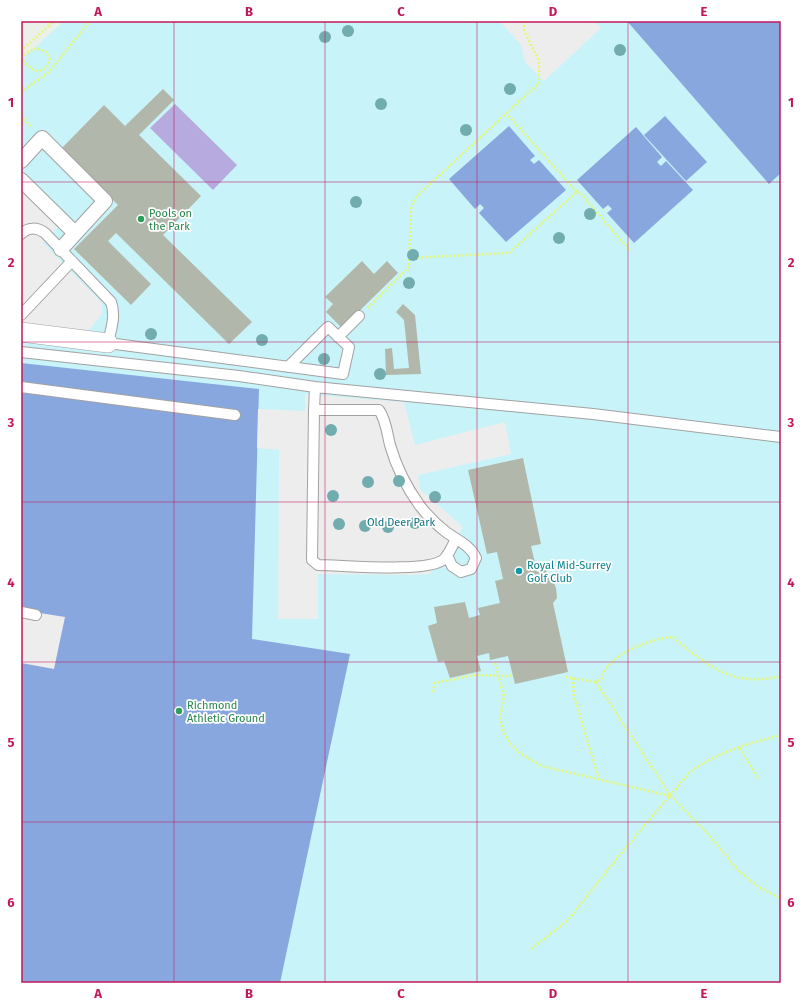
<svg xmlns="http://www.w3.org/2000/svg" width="802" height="1004" font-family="'Fira Sans',sans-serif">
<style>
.park{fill:#c8f3f9}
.pitch{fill:#88a7de}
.parking{fill:#ededed}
.water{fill:#b7aade}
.building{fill:#b1b7aa}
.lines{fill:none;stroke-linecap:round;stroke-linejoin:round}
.service-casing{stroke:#a2a2a2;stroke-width:12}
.pedestrian-casing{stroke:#a2a2a2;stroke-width:16}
.minor-casing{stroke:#a2a2a2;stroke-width:20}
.path{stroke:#e5f773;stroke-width:2.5;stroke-dasharray:2 2;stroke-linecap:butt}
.service{stroke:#fff;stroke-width:10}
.pedestrian{stroke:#fff;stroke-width:14}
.minor{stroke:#fff;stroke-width:19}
.tree{fill:#71acaf}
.grid{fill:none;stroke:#c2185b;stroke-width:1;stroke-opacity:0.55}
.leisure-dot{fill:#2e9e5b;stroke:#fff;stroke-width:1.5}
.culture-dot{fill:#0f9aa8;stroke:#fff;stroke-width:1.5}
.labels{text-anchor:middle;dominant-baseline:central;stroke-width:3.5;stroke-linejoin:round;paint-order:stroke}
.leisure-label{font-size:11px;fill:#27864d;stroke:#fff;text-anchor:start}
.park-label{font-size:11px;fill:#0e7380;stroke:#fff}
.culture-label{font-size:11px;fill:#0d838f;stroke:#fff;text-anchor:start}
.neatline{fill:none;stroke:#c2185b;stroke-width:1.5}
.grid-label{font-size:13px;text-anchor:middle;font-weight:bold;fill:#c2185b}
</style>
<rect width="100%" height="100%" fill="#ebf1e8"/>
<path class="park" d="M64,21H781V983H21V60Z"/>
<path class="pitch" d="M627,21H781V173L769,184Z
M665,116L707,162L686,181L644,135Z
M509,126L535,156L530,160L534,164L539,160L566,190L506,242L479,213L484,208L480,204L475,209L449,179Z
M636,127L662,157L657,162L661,166L666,161L693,190L634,243L607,213L612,209L608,205L603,209L577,180Z
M21,363L259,389L252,639L350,654L280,983H21Z"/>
<path class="parking" d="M499,21H594L601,28L544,81L525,62L521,45Z
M21,191L59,226L43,243L102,303V314L90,329L82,332L28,325L21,322Z
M305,394L404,402L415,445L505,422L511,454L418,475L420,489L463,527L456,539L435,564L430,574L407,575L318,574V619H278L279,450L257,448L258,409L305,411Z
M21,610L65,617L54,669L21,663Z"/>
<path class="water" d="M175,104L237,165L213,190L150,128Z"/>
<path class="building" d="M163,89L174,100L139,135L201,196L163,235L252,322L229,344L116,233L108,241L151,284L131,305L74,249L118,205L61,149L104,105L125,126Z
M362,261L374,274L387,261L398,273L342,328L326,312L333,304L325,297Z
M403,304L415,315L421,374L386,375L385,349L392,348L394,369L409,368L404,320L396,312Z
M523,458L541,544L531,546L537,572L546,569L549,580L554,583L556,588L557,598L553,603L568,672L515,684L508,656L490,660L489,653L477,656L481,671L450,678L444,661L438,662L428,626L437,623L434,607L465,602L469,618L480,615L478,608L500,603L495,581L503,579L497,552L487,554L468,470Z"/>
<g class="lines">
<defs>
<path id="service" d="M21,234C28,227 37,227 45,233L111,302C116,316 111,329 108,343L343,374L349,347L328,327L288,367
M21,315L72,261
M338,337L359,316
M21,352L239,376L315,387L593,414L781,437
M21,387L235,415
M315,387L314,410H379C386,420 387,433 390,445C396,466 407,488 420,506C427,515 437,525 446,532C457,540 470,545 476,558L471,569L461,572L452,566L447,555
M314,410L312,560L318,565C343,565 425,573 443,560C449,555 452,546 456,539
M21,612L36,615"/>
<path id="pedestrian" d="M21,161L42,138L105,201L61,249
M21,180L75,233"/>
<path id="minor" d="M21,332L108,343"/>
</defs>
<use href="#service" class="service-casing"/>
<use href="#pedestrian" class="pedestrian-casing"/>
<use href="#minor" class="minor-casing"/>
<path class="path" d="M21,51L54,21
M21,58L28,52L37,48L46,52L50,59L47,67C36,76 29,67 21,58
M21,92L49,72L90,21
M21,116L32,128
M577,192L581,194L628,248V252
M409,258L509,253L577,192L507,114
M368,308L409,267L411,209L415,198L539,83V61L524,30V21
M495,663L504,696L500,720L503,729L510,743L521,754L542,766L670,796
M566,677L596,682L602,678C606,655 652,638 673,637C708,666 733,688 781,676
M573,678L574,696L599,779
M596,682L671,796L710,836L738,870L760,888L781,898
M433,692L435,683L475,675L511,676
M740,748L759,779
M531,949L568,920L623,851L690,772C716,753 749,743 781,735"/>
<use href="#service" class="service"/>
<use href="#pedestrian" class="pedestrian"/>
<use href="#minor" class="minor"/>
</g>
<g class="tree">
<circle cx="348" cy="31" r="6"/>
<circle cx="325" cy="37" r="6"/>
<circle cx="620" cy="50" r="6"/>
<circle cx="510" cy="89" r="6"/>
<circle cx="381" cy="104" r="6"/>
<circle cx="466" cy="130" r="6"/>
<circle cx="356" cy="202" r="6"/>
<circle cx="590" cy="214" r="6"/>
<circle cx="559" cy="238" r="6"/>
<circle cx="413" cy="255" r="6"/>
<circle cx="409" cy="283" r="6"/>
<circle cx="151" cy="334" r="6"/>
<circle cx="262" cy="340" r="6"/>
<circle cx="324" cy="359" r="6"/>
<circle cx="380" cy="374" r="6"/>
<circle cx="331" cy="430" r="6"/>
<circle cx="399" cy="481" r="6"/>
<circle cx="368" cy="482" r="6"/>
<circle cx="333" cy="496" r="6"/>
<circle cx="435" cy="497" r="6"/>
<circle cx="415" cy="523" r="6"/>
<circle cx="339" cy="524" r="6"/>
<circle cx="365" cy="526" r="6"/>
<circle cx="388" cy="527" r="6"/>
</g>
<path class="grid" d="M174,21V983M325,21V983M477,21V983M628,21V983M21,182H781M21,342H781M21,502H781M21,662H781M21,822H781"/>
<g class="leisure-dot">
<circle cx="141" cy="219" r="4"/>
<circle cx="179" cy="711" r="4"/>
</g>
<circle class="culture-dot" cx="519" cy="571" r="4"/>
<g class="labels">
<g class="leisure-label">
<text x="149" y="213">Pools on<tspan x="149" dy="13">the Park</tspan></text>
<text x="187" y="705">Richmond<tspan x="187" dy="13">Athletic Ground</tspan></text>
</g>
<g class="park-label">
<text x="401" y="522">Old Deer Park</text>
</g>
<g class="culture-label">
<text x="527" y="565">Royal Mid-Surrey<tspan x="527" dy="13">Golf Club</tspan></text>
</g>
</g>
<rect width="802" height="1004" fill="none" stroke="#ffffff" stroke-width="44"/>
<rect x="22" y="22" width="758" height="960" class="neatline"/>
<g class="grid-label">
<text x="98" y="16">A</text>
<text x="249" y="16">B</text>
<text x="401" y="16">C</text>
<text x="553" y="16">D</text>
<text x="704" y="16">E</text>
<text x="11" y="107">1</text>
<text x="791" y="107">1</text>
<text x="11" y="267">2</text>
<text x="791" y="267">2</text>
<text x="11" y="427">3</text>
<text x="791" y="427">3</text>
<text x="11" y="587">4</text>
<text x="791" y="587">4</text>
<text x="11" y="747">5</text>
<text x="791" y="747">5</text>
<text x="11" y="907">6</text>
<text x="791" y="907">6</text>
<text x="98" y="998">A</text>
<text x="249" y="998">B</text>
<text x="401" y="998">C</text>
<text x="553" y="998">D</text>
<text x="704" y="998">E</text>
</g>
</svg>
